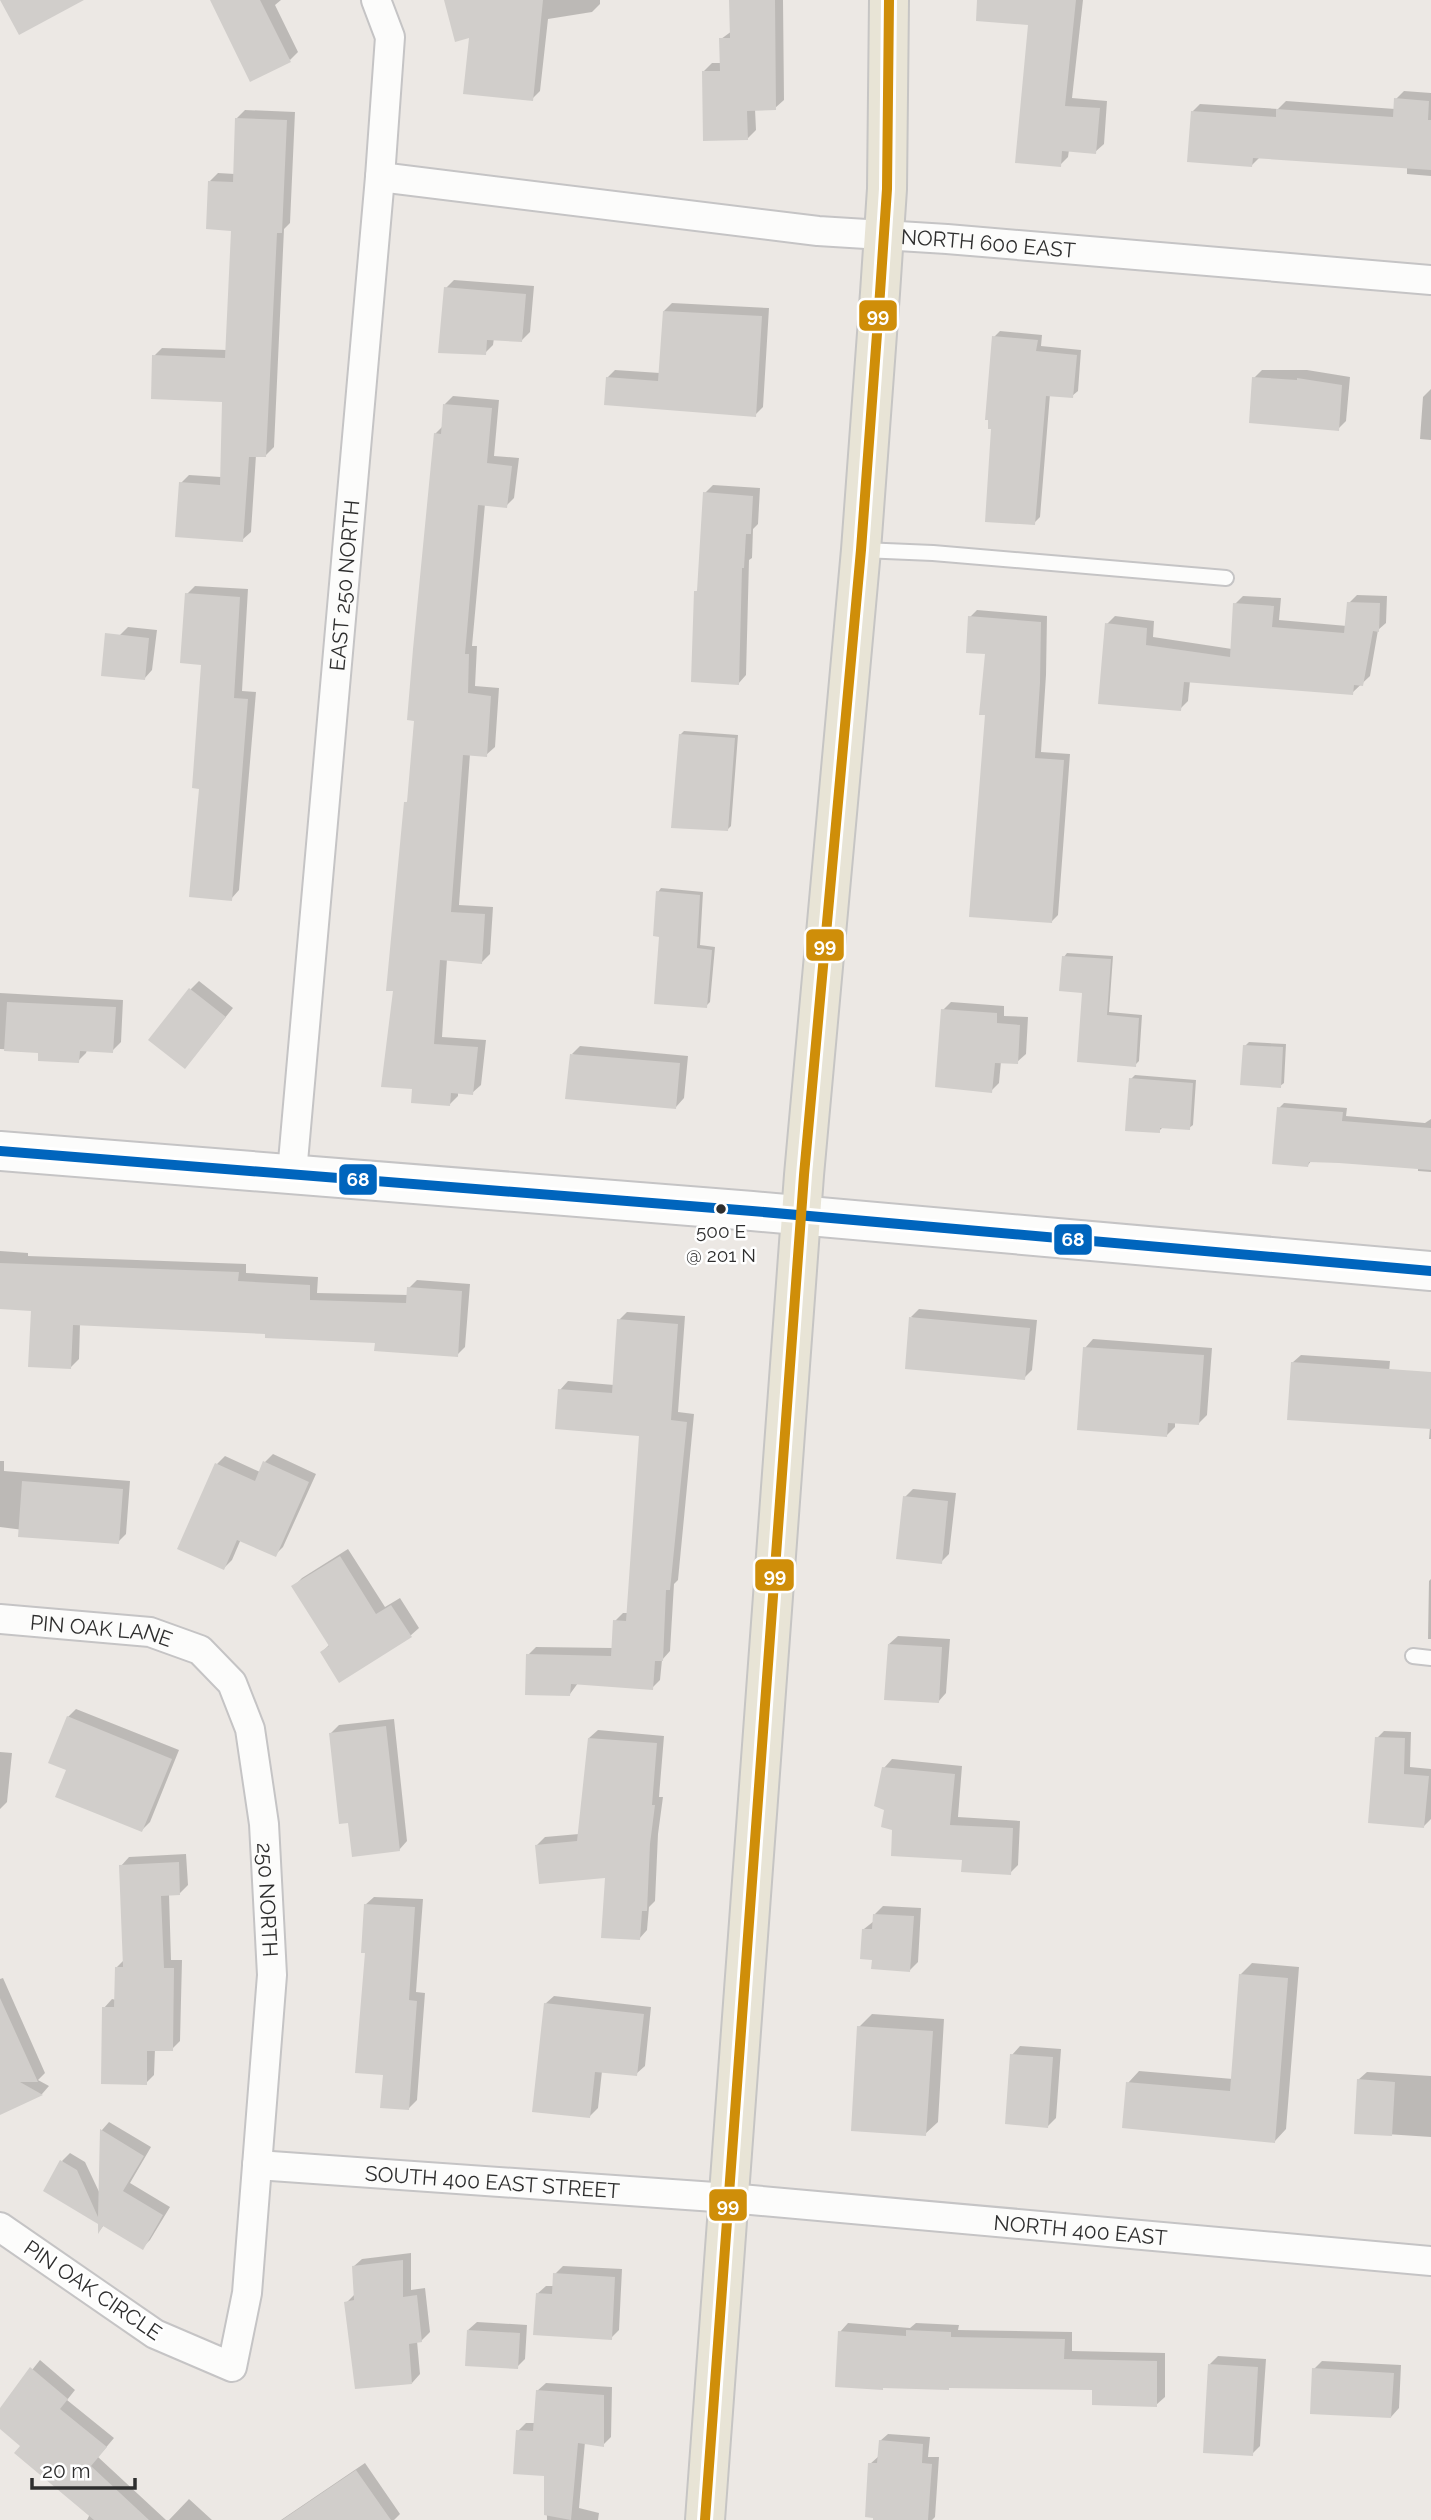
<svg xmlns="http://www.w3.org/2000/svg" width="1431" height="2520" font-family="Raleway,sans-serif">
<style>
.shadow{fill:#0003}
.building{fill:#d1cecb}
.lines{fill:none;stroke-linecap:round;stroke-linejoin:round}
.lane-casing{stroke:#c5c4c5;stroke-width:18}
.street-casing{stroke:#c5c4c5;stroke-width:32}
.secondary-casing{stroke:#c5c4c5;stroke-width:42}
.primary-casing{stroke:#c6c5c4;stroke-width:42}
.lane{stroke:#fcfcfb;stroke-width:14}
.street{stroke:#fcfcfb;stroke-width:28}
.secondary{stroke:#fcfcfb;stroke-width:38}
.primary{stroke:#e8e4d6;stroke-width:38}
.bus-1-casing{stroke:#fff;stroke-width:16}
.bus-2-casing{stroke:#fff;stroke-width:16}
.bus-1{stroke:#0065bd;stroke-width:10}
.bus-2{stroke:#cf8e09;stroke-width:10}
.bus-dot{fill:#2e2e2e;stroke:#fff;stroke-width:2.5}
.labels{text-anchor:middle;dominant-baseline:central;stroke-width:5;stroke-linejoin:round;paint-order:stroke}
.bus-label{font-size:19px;fill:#2e2e2e;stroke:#fff}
.street-label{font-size:21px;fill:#2e2e2e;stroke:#fff}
.line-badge{stroke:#fff;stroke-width:2.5}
.badge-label{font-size:19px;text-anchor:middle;font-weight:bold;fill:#fff}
</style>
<rect width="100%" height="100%" fill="#ece8e4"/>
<path class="shadow" d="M212,0H281L275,5L298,52L290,60Z
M445,0H600V4L592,12L548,19L540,91L532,99L471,36Z
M731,0H783L784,100L775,108L755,109L756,130L747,139L704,71L712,63H721V39L732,31Z
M1021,0H1083L1072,98L1107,101L1104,144L1095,152L1069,150L1068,157L1060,165L1030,23Z
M1404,91L1431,93V176L1407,174V167L1260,157L1252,165L1192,112L1200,104L1278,109L1286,101L1395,109L1396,99Z
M245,110L295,112L290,223L284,229L274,447L266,455H256L251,532L242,540L181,483L189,475L221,477L223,400L154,356L162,348L227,350L233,229L210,181L218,173L235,174L237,118Z
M454,280L534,286L530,332L522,340L494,338L493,345L485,353L446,288Z
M672,303L769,308L763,407L755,415L607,378L615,370L660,373L664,311Z
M1000,331L1042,335L1041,346L1081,350L1078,391L1072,396L1050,394L1040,517L1034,523L993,427L994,337Z
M1262,370H1307L1350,377L1346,421L1338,429L1254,378Z
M1431,389V440L1420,439L1423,397Z
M453,396L499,400L494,456L519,458L514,498L506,506L485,504L472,646H477L475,686L499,688L495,747L486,755L470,754L459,905L493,907L490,954L482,962L447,959L442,1037L486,1040L481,1085L472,1093L458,1092V1096L450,1104L414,1088L395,990L406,803L409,799L435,434L443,426L445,404Z
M713,485L760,488L758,524L753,529L752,558L749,560L746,675L738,684L696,592L698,589L705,493Z
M195,586L248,589L242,691L256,692L239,890L231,899L201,787L203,663L187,594Z
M1357,595L1387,596L1386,623L1378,630L1370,676L1352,693L1190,681L1188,701L1180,709L1107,624L1115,616L1154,621L1153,637L1232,649L1235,604L1243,596L1281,598L1279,620L1347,626L1349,603Z
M977,610L1047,616L1046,675L1041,752L1070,754L1058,915L1051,922L987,714L986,653L970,617Z
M128,627L157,630L152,670L144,679L120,635Z
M684,731L738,735L731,826L727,830L680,735Z
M661,888L703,892L700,945L715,947L710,1002L706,1006L660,935L658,892Z
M1067,953L1113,956L1109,1012L1142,1015L1139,1061L1135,1065L1084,991L1064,957Z
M199,981L233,1008L185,1067L191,989Z
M0,993L123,1000L121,1042L112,1051L87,1050L86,1053L78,1061L40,1051L0,1049Z
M951,1002L1004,1006V1016L1028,1017L1026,1054L1017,1062L1001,1061L999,1083L991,1091L943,1010Z
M1249,1042L1286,1044L1284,1083L1280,1086L1245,1046Z
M580,1046L688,1056L684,1098L676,1107L572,1054Z
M1135,1075L1196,1080L1193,1125L1189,1128L1164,1126L1159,1131L1131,1079Z
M1284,1103L1347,1108L1346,1116L1425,1123L1431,1119V1172L1418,1171V1167L1312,1160L1308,1165L1279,1108Z
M0,1251L28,1253V1256L246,1264V1273L318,1277L317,1293L408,1295L409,1288L417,1280L470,1284L465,1347L457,1355L376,1341L267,1332L80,1324L79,1359L71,1367L33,1309L0,1307Z
M919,1309L1037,1320L1032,1370L1024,1378L911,1317Z
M627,1312L685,1316L678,1412L694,1414L678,1580L674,1584L670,1651L662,1660L660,1680L652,1688L578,1683L570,1694L528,1655L536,1647L613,1648L615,1621L623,1613H628L641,1435L560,1390L568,1381L614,1385L619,1320Z
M1093,1339L1212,1348L1207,1415L1199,1423L1175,1422V1427L1167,1435L1085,1348Z
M1301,1355L1390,1361L1389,1372L1431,1376V1439H1429L1430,1427L1292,1363Z
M273,1454L316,1474L283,1547L275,1555L241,1539L232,1560L224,1568L217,1464L225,1456L260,1472L265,1462Z
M0,1461H4V1471L130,1481L126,1534L118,1542L0,1527Z
M913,1489L956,1493L949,1554L941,1562L905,1497Z
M348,1549L385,1607L400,1598L419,1628L410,1636L322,1652L330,1644L294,1586L302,1578Z
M1431,1579V1639H1428L1429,1581Z
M898,1636L950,1639L946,1693L938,1702L889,1644Z
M76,1709L179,1750L150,1822L142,1830L68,1717Z
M394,1719L407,1841L399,1850L350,1821L331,1733L339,1725Z
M598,1730L664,1736L659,1797H663L658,1834L655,1901L649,1907L647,1930L639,1939L607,1876L537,1845L545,1837L579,1834L589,1738Z
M1384,1731L1411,1732L1410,1767L1431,1769V1819L1424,1826L1377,1738Z
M0,1752L12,1753L7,1802L0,1809Z
M892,1759L962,1766L958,1817L1020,1821L1018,1865L1010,1873L964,1859L894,1829L886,1809L884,1768Z
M186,1854L188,1885L179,1894H169L171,1960H182L180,2041L172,2049H155L154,2075L146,2083L104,2008L112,1999L116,2000V1968L124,1960L121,1866L129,1857Z
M374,1897L423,1899L416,1992L425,1993L417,2100L408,2109L385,2074L367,1952L365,1905Z
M883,1906L921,1908L918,1962L910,1970L874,1958L864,1929L874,1921L875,1914Z
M1252,1963L1299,1967L1286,2129L1275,2141L1128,2083L1139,2071L1233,2079L1240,1975Z
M3,1978L45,2073L38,2080L49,2086L42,2094L0,2113V1979Z
M554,1996L651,2007L645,2066L636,2074L602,2071L598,2108L590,2116L545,2004Z
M872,2014L944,2019L938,2122L925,2134L859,2027Z
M1020,2046L1061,2049L1056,2118L1048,2126L1012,2055Z
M1367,2072L1431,2076V2137L1356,2132L1358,2080Z
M109,2122L151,2147L130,2183L170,2207L150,2240L142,2248L104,2225L100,2230V2223L62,2161L70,2153L85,2162L101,2196L102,2130Z
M411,2253V2290L425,2288L430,2332L421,2341H417L420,2374L412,2383L346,2303L355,2294L353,2267L362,2259Z
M563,2266L622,2269L619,2330L611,2338L537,2294L546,2286H554L555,2274Z
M477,2322L527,2325L525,2359L517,2367L468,2330Z
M848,2323L910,2328L916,2323L959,2325L958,2330L1072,2332V2351L1165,2353V2397L1156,2405L1094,2388L840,2332Z
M1218,2356L1266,2359L1260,2446L1252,2454L1210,2364Z
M40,2360L75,2390L67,2400L114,2438L98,2457L166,2520H87L90,2514L23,2446L0,2427V2410Z
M1322,2361L1401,2365L1399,2408L1391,2417L1314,2369Z
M546,2383L612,2387L611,2437L603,2445L585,2442L579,2508L599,2513L598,2520H547L546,2474L518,2431L526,2423H536L537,2391Z
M888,2434L930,2437L928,2457H939L935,2517L932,2520H875L870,2464L879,2456L880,2441Z
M365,2463L400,2514L394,2520H281Z
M189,2499L212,2520H169Z"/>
<path class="building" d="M0,0H84L19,35Z
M210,0H260L291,62L250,82Z
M444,0H543L533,101L463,94L469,38L455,42Z
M729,0H775L776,110L747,111L748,140L703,141L702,71H720L719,38H730Z
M977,0H1076L1065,106L1100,108L1096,154L1062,151L1061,167L1015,163L1028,25L976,21Z
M1394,98L1429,101L1428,120H1431V170L1253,158L1252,167L1187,162L1191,111L1276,117V109L1393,117Z
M235,118L287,120L282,233H277L266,457H249L243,542L175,537L179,482L220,485L222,402L151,399L152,355L225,358L231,231L206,229L208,181L233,182Z
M444,287L526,294L522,342L487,340L486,355L438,353Z
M663,311L762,316L756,417L604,405L606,377L658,381Z
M992,336L1038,340L1036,351L1077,355L1073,398L1046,396L1035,525L985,522L991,429H988V420H985Z
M1252,377L1297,380V378L1342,385L1339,431L1249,423Z
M443,404L492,408L487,463L512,466L507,508L478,505L465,654H469L468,693L491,696L487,757L463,755L451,912L485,914L482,964L440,960L434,1044L478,1047L473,1095L451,1093L450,1106L411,1103L412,1089L381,1087L393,991H386L404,802H407L414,721L407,720L413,649L434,433L441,434Z
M703,492L753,496L751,534H746L744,568H742L739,685L691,682L694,591H697Z
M185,593L240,597L234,698L248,699L232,901L189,897L199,789L192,788L201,665L180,663Z
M1347,602L1380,603L1379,632L1373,631L1363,686L1354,685L1353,695L1184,682L1181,711L1098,704L1105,623L1147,628L1146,645L1230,657L1233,603L1274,606L1272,627L1344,633Z
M968,616L1041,622L1040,683L1035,758L1064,760L1052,923L969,917L985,715H979L985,654L966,653Z
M105,633L149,638L145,680L101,676Z
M679,734L735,738L728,831L671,828Z
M656,891L700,895L697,948L712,950L707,1008L654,1004L659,937L653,936Z
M1062,956L1111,959L1107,1015L1139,1018L1136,1067L1077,1062L1082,993L1059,991Z
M189,988L226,1017L185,1069L148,1040Z
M7,1002L116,1007L113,1053L80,1051L79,1063L38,1061V1053L4,1051Z
M941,1009L997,1013V1023L1020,1025L1018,1064L995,1063L992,1093L935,1087Z
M1243,1045L1283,1047L1281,1088L1240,1085Z
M570,1054L680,1063L676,1109L565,1099Z
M1129,1078L1193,1083L1190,1130L1160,1128V1133L1125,1131Z
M1277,1107L1343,1112L1342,1121L1431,1128V1170L1339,1163L1309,1162L1308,1167L1272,1164Z
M0,1263L239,1272L238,1281L310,1285V1300L406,1303L407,1287L462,1291L458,1357L374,1351L375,1343L265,1338V1334L73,1325L71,1369L28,1367L31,1311L0,1309Z
M909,1317L1030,1328L1025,1380L905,1369Z
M617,1319L678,1324L671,1420L687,1422L670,1590H666L663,1661H655L653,1690L571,1684L570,1696L525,1695L526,1654L611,1656L613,1620L626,1621L639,1436L555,1429L558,1389L612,1393Z
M1083,1347L1204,1355L1199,1425L1168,1423L1167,1437L1077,1430Z
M1291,1362L1431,1372V1429L1287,1420Z
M263,1461L309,1482L276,1557L237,1540L224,1570L177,1549L215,1463L255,1481Z
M22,1481L123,1489L119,1544L18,1537Z
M903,1496L948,1501L942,1564L896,1559Z
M340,1556L376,1614L391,1605L412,1637L339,1683L320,1652L329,1646L291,1586Z
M888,1644L942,1647L939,1703L884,1700Z
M67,1716L172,1759L142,1832L55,1797L66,1770L48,1763Z
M386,1726L400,1851L352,1857L348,1823L339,1824L329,1733Z
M1375,1737L1405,1738L1404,1774L1429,1776L1424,1828L1368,1823Z
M588,1738L657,1743L652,1805H655L650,1844L647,1911H642L640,1940L601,1938L605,1878L539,1884L535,1845L577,1841Z
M882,1767L955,1774L950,1825L1013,1828L1011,1875L961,1872L962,1860L891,1856L892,1830L881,1827L884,1810L874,1806Z
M179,1862L180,1895L161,1896L164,1968H174L173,2051H147V2085L101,2084L102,2007H114L115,1967H123L119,1865Z
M364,1904L415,1907L409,2000L417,2001L409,2110L380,2108L383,2075L355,2073L365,1953H361Z
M873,1914L914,1916L910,1972L871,1969L872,1960L860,1959L862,1929H872Z
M1239,1974L1288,1978L1275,2143L1122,2128L1126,2082L1230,2091Z
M0,1998L38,2082H20L43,2095L0,2115Z
M544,2003L644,2014L637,2076L595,2072L590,2118L532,2112Z
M857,2026L933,2031L926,2136L851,2131Z
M1010,2054L1053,2057L1048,2128L1005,2124Z
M1357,2079L1395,2082L1392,2136L1354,2134Z
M100,2129L144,2156L123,2191L163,2215L143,2250L103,2226L98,2234V2224L43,2191L60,2160L77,2170L98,2217Z
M403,2260V2297L417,2295L422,2342L409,2344L412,2384L355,2389L344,2302L354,2300L352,2266Z
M553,2273L615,2277L612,2340L533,2335L536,2293L552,2294Z
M467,2330L520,2333L518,2369L465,2366Z
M906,2330L951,2332V2337L1065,2339L1064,2359L1157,2361V2407L1092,2405V2390L949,2388V2390L883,2388V2390L835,2387L838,2331L906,2336Z
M1208,2364L1258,2367L1253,2456L1203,2453Z
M30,2367L68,2399L60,2409L107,2447L91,2466L149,2520H94L14,2453L20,2446L0,2429V2408Z
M1312,2368L1394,2373L1391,2418L1310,2414Z
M536,2390L604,2395V2447L578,2443L571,2520L544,2515V2476L513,2474L516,2430L533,2431Z
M879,2440L923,2444L922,2463L932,2464L928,2520H873V2518L865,2517L868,2463H877Z
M356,2470L391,2520H282Z"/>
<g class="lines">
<defs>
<path id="lane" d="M862,550L933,553L1226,578
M1413,1656L1431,1658"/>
<g id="street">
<path id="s1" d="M380,177L818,231L947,239L1431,280"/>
<path id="s2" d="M292,1173L380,177L390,37L376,0"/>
<path id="s3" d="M0,1619L150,1632L200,1650L232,1683L250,1729L264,1824L272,1975L247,2293L232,2367L155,2334L0,2227"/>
<path id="s4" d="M257,2165L729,2198L1431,2261"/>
</g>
<path id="secondary" d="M0,1151L752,1211L1431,1271"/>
<path id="primary" d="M705,2520L804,1175L861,550L880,293L887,189L889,0"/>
</defs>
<use href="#lane" class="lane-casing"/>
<use href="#street" class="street-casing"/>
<use href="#secondary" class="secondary-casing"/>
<use href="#primary" class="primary-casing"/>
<use href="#lane" class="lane"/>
<use href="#street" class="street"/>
<use href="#secondary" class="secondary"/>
<use href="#primary" class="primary"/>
<defs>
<path id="bus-1" d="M0,1151L752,1211L1431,1271"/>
<path id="bus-2" d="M705,2520L804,1175L861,550L880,293L887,189L889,0"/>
</defs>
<use href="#bus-1" class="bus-1-casing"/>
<use href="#bus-2" class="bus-2-casing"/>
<use href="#bus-1" class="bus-1"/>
<use href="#bus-2" class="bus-2"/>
</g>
<circle class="bus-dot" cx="721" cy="1209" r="6"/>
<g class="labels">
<g class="bus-label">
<text x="721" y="1231">500 E<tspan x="721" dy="24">@ 201 N</tspan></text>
</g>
<g class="street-label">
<text stroke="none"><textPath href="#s1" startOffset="612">NORTH 600 EAST</textPath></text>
<text stroke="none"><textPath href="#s2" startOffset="590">EAST 250 NORTH</textPath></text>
<text stroke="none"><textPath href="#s3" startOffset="102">PIN OAK LANE</textPath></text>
<text stroke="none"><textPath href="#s3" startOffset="471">250 NORTH</textPath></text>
<text stroke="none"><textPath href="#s4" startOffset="236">SOUTH 400 EAST STREET</textPath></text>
<text stroke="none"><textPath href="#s4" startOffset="826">NORTH 400 EAST</textPath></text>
<text transform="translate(93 2290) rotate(34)">PIN OAK CIRCLE</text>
</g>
</g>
<g class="line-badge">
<rect x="858" y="299" width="40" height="33" rx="7" fill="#cf8e09"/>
<rect x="805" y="928" width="40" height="34" rx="7" fill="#cf8e09"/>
<rect x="338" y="1163" width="40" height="33" rx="7" fill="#0065bd"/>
<rect x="1053" y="1223" width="40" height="33" rx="7" fill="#0065bd"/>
<rect x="754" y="1558" width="41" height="34" rx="7" fill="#cf8e09"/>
<rect x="708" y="2188" width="40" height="34" rx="7" fill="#cf8e09"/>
</g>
<g class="badge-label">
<text x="878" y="322">99</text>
<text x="825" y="952">99</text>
<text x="358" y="1186">68</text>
<text x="1073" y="1246">68</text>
<text x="775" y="1582">99</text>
<text x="728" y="2212">99</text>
</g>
<path d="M32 2478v10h103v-10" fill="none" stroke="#2e2e2e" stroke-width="3.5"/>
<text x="42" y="2478" font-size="21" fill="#2e2e2e" stroke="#ffffff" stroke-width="5" paint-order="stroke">20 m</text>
</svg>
